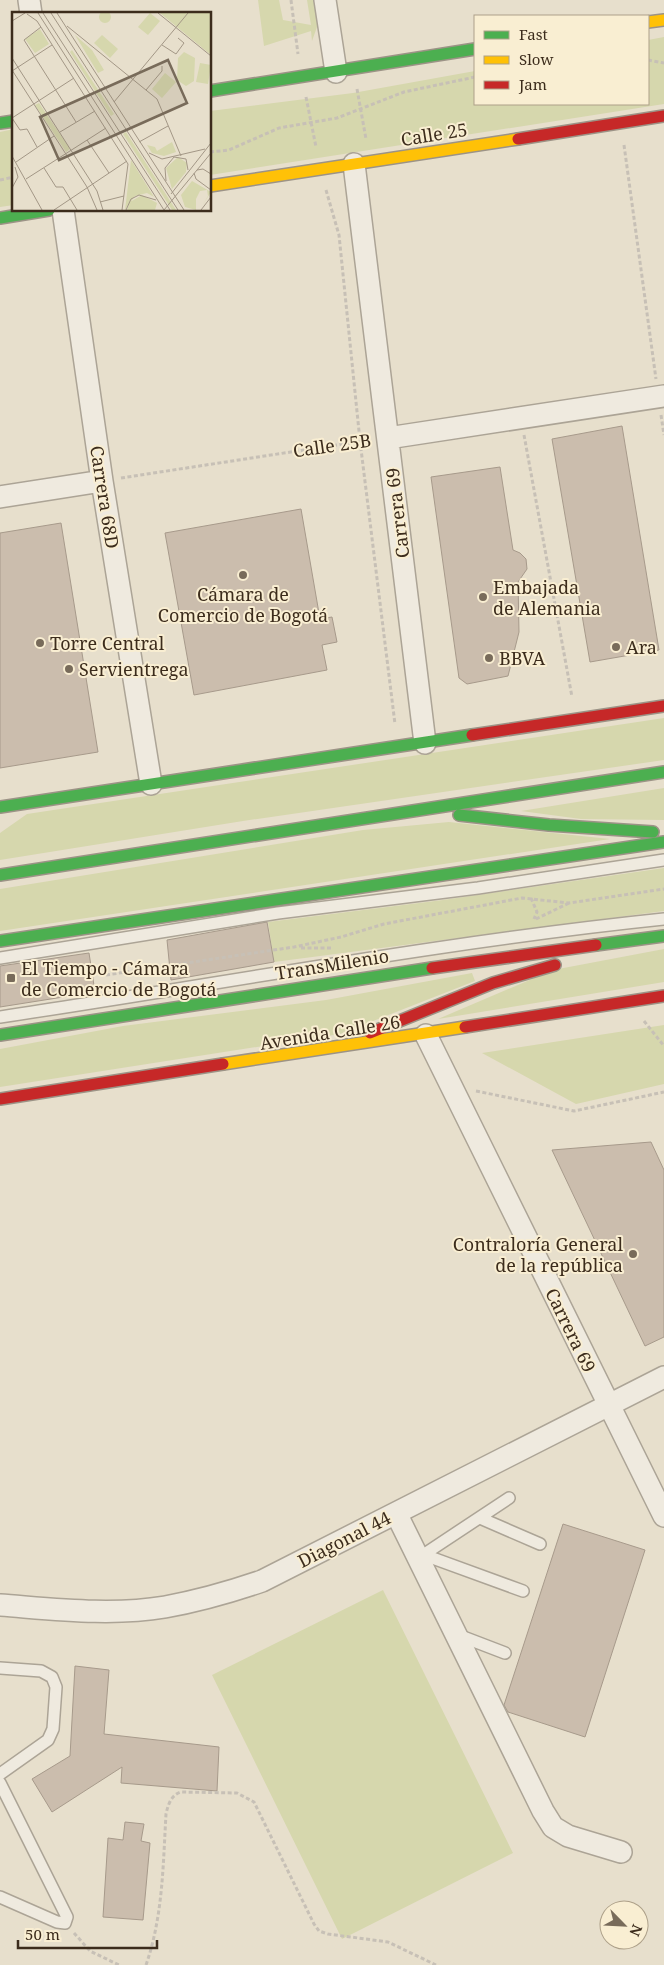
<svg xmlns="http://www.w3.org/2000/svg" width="664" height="1965" font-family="'Noto Serif',serif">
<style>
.green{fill:#d6d7ad}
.building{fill:#cbbdad;stroke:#a79a8b}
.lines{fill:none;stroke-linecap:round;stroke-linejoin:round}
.lane-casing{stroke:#aca496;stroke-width:14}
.street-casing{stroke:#aca496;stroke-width:24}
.fast-casing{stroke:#9c9386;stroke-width:14}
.slow-casing{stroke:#9c9386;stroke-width:14}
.jam-casing{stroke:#9c9386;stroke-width:14}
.path{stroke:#c7c0b6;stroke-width:3;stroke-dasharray:4 2.5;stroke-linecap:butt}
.lane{stroke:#efeadf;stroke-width:11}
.street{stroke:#efeadf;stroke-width:21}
.fast{stroke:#4caf50;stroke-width:11}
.slow{stroke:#ffc107;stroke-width:11}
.jam{stroke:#c62828;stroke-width:11}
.poi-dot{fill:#786b5a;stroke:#f9eed2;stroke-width:2}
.labels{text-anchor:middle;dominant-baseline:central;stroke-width:4;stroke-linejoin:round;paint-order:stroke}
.street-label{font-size:18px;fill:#3c2c1c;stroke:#f9eed2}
.poi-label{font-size:18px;fill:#3c2c1c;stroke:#f9eed2;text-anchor:start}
.inset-road{fill:none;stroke:#a39786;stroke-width:1}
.view{fill:#786b5a;fill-opacity:0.15;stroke:#786b5a;stroke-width:2.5}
.inset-edge{fill:none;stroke:#3c2c1c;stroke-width:2.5}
</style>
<rect width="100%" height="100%" fill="#e7dfcc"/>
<path class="green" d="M258,0H279L283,20L311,25L307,0H316L317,27L312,41L311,31L264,46Z
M664,37V104L210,175V111L353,93L475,71V104H648V40Z
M14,129V205L0,207V132Z
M664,718V760L243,821L0,860V833L27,814Z
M664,788V820L581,819L521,811Z
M449,822L610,839L0,931V889L363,830Z
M664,868V911L274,962L268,922L443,900Z
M664,949V982L438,1019L553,970Z
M472,973L475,981L340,1034L0,1087V1049L123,1026L326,1000Z
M664,1025V1084L576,1104L482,1053Z
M383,1590L513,1853L342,1939L212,1675Z"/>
<path class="building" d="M622,426L659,650L590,662L552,439Z
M500,467L513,550L520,553L526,559L527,569L518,582L519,632L508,676L467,684L459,678L431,477Z
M301,509L320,619L332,617L337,642L322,645L327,670L194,695L165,533Z
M61,523L98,752L0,768V533Z
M267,922L274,962L171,980L167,940Z
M89,953L95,992L0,1007V966Z
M651,1142L664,1170V1337L645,1346L552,1150Z
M563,1524L645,1550L585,1737L508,1712L504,1705Z
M75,1666L109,1670L104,1734L219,1747L217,1791L121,1783L122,1767L52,1812L32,1779L70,1756Z
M125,1822L144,1824L141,1841L150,1843L143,1920L103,1917L108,1838L123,1840Z"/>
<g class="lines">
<defs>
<path id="lane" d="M0,958L278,913L478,888L664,860
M0,1017C221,984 441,942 664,919
M480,1518L540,1544
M416,1552L523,1591
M423,1555L509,1498
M458,1635L505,1653
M0,1668L41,1671L52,1677L56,1687L53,1729L48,1740L0,1774
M0,1783L67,1917L65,1923L57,1922L0,1897"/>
<path id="street" d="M29,0L31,14
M325,0L336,72
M354,164L425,743
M63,210L102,481L151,784
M388,438L664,396
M0,497L102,481
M426,1035L664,1516
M396,1513L543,1811L553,1827L568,1836L621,1852
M0,1605C54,1609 111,1616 165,1607C198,1601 230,1592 262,1581L664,1377"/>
<path id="fast" d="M210,91L475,49
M0,123L14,121
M0,218L49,210
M0,807L472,735
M459,815L549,825L653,832
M0,875L664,772
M0,941L664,842
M596,945L664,936
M0,1035L432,968"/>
<path id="slow" d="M648,22L664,20
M210,186L518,139
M223,1064L465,1027"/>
<path id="jam" d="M518,139L664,116
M472,735L664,706
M432,968L596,945
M465,1027L664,996
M370,1033L493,983L555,965
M0,1099L223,1064"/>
</defs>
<use href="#lane" class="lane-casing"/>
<use href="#street" class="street-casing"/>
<use href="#fast" class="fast-casing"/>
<use href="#slow" class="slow-casing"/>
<use href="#jam" class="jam-casing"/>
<path class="path" d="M291,0L298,54
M648,60L664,63
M357,89L366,139
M306,97L316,147
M624,145L656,379
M210,152L229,150L279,128L337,118L404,92L475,77
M0,180L14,177
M326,190L339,235L360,441L395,724
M661,415L664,435
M524,435L572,697
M121,478L369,440
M531,898L537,912L534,919
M536,919L569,903
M301,948H332
M106,975L294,947L341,937L384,924L522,898L569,903L664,889
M644,1021L664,1046
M476,1091L574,1111L664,1092
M74,1933L90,1951L119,1965
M146,1965C163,1916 163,1865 166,1814C168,1805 171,1795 181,1792L237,1793L254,1802L314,1924L319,1931L328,1934L388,1942L436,1965"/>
<use href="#lane" class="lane"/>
<use href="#street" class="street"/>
<use href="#fast" class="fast"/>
<use href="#slow" class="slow"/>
<use href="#jam" class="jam"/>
</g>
<g class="poi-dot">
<circle cx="243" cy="575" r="5"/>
<circle cx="483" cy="597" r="5"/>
<circle cx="40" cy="643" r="5"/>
<circle cx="616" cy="647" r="5"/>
<circle cx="489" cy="658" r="5"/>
<circle cx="69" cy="669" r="5"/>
<rect x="6" y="973" width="10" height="10" rx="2.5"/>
<circle cx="633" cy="1254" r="5"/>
</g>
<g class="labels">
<g class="street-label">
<text transform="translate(434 134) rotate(-9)">Calle 25</text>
<text transform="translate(332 445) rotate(-8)">Calle 25B</text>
<text transform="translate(105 497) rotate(81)">Carrera 68D</text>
<text transform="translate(397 513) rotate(-97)">Carrera 69</text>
<text transform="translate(332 964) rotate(-9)">TransMilenio</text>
<text transform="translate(330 1032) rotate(-9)">Avenida Calle 26</text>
<text transform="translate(571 1330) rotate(64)">Carrera 69</text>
<text transform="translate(344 1539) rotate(-27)">Diagonal 44</text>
</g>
<g class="poi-label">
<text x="493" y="587">Embajada<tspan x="493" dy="21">de Alemania</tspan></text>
<text x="243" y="594" text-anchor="middle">Cámara de<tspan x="243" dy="21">Comercio de Bogotá</tspan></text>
<text x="50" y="643">Torre Central</text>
<text x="626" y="647">Ara</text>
<text x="499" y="658">BBVA</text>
<text x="79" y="669">Servientrega</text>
<text x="21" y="968">El Tiempo - Cámara<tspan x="21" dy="21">de Comercio de Bogotá</tspan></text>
<text x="623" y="1244" text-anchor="end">Contraloría General<tspan x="623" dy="21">de la república</tspan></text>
</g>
</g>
<g transform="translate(12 12)">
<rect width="199" height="199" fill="#e7dfcc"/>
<path d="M87 5a6 6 0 1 1 12 0a6 6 0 1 1-12 0ZM138,1L148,9L136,23L126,15ZM148,1H199V43ZM28,17L37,32L23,41L13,27ZM63,23L80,38L92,58L86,61ZM90,23L106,37L98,46L82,31ZM60,38L102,102L99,104L58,40ZM172,40L183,46L182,69L174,74L165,68L166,46ZM188,51L199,53L196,72L184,70ZM153,61L164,70L150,86L140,77ZM27,91L58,137L54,140L23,93ZM114,120L164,198H160L111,122ZM160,130L164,140L152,144L140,141L135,133L143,135L145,139ZM166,145L175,151L174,160L160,177L154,156ZM119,148L142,185L135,181L123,184L113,198ZM180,169L199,180L190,194L196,184L195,178L188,179L184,187V198L173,195L169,183ZM130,183L145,191L143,198H115L118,190Z" fill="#d6d7ad"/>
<path class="inset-road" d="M26,1L152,198L199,141M31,1L158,198M39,1L166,198M45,1L172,198M146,1L199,44M15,2L25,9L116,152L110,198M0,9L13,1M55,14L145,87L169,144M29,15L12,28L64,110M150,33L164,42L172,31L166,26M0,46L85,179L91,198M0,58L75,175L85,198M0,59L40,33M134,78L150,59V54M102,90L176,1M0,106L62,66M0,106L8,118L15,117L25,135M48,120L83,99M75,128L97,161M127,130L156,114M137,141L150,147L193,137M0,144L30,198M4,150L42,124M32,156L44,175H51L65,198M185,158L191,157L199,162M182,161L184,167L199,178M14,167L94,116M154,169L153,156L162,145L174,147L176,158M0,176L6,165L3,155M159,182L199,131M88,190L112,184M42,198L115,149M114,198L119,187L127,183L144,188M189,198L199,185"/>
<path class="view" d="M156,48L175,91L47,148L28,105Z"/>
<rect width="199" height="199" class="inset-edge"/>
</g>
<rect x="474" y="15" width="175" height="90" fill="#f9eed2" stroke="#ada089"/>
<rect x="484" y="31" width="25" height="8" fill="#4caf50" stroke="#ada089"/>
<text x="519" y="40" font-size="15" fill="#3c2c1c">Fast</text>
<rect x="484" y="56" width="25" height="8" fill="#ffc107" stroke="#ada089"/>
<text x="519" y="65" font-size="15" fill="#3c2c1c">Slow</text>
<rect x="484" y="81" width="25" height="8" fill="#c62828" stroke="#ada089"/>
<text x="519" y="90" font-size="15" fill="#3c2c1c">Jam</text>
<g transform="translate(624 1925) rotate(114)"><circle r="24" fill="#f9eed2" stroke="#ada089"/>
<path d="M0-4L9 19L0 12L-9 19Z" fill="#786b5a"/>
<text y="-8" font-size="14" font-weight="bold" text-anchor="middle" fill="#3c2c1c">N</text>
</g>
<path d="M18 1940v8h139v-8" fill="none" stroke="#3c2c1c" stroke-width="2.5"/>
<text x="25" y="1940" font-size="15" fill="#3c2c1c" stroke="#f9eed2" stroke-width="4" paint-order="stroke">50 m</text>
</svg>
